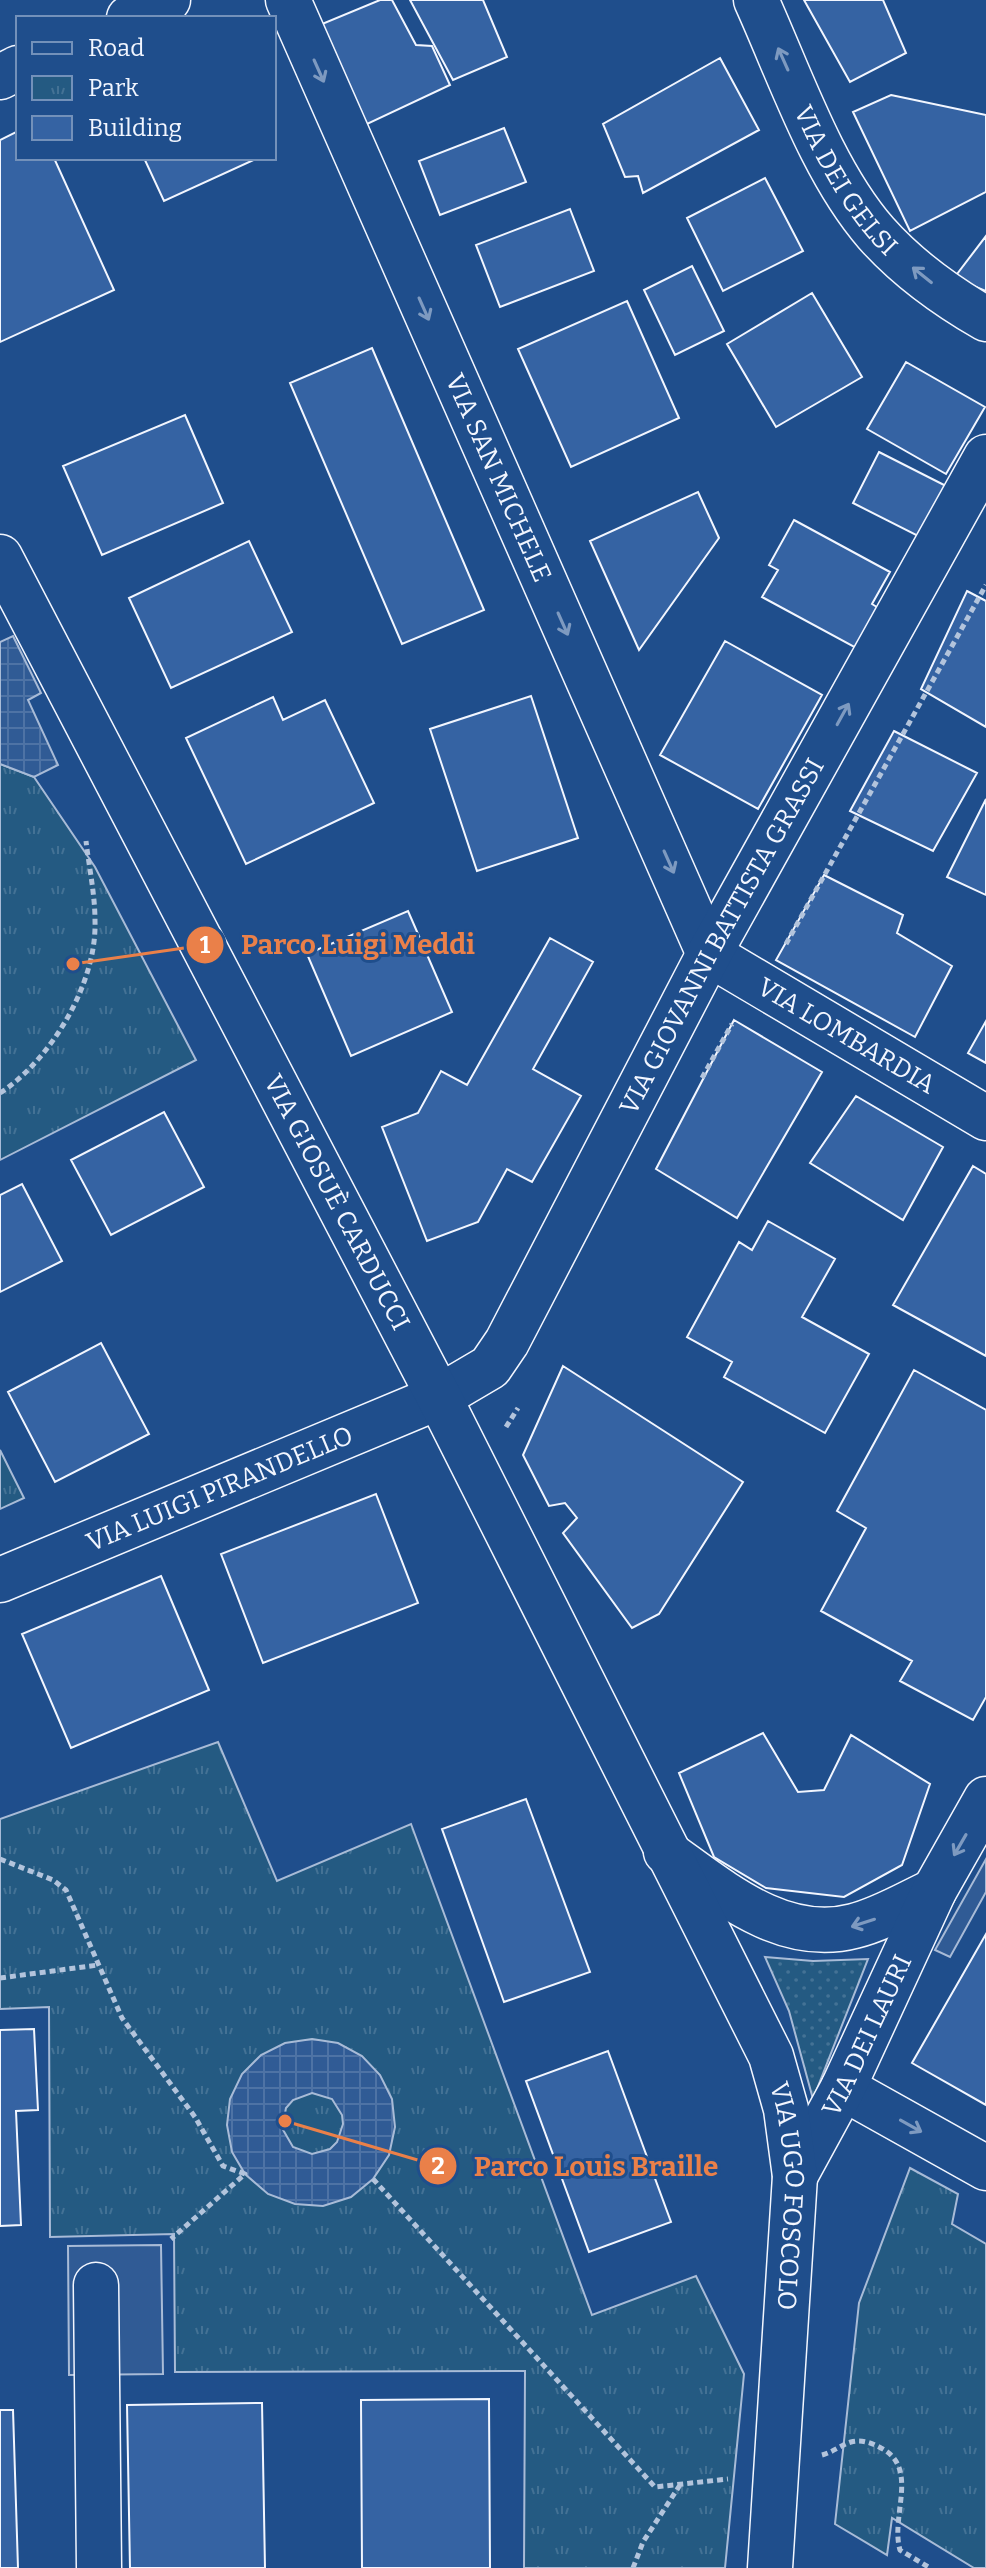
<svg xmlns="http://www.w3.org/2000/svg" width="986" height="2568" font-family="Bitter,serif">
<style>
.grass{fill:url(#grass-dots);stroke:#a8bbd7;stroke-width:2}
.park{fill:url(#park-tufts);stroke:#a8bbd7;stroke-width:2}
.parking{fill:#305b95;stroke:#a8bbd7;stroke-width:2}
.plaza{fill:url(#plaza-grid);stroke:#a8bbd7;stroke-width:2;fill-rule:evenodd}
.building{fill:#3563a3;stroke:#f2f6ff;stroke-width:2}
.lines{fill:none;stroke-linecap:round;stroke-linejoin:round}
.minor-casing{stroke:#f2f6ff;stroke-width:47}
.tertiary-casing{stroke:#f2f6ff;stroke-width:47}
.path{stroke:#b3c4dc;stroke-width:5;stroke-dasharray:6 4;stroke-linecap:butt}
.minor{stroke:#1f4e8c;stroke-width:44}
.tertiary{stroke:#1f4e8c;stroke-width:44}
.oneway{stroke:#7e9ac0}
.labels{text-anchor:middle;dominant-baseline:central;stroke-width:6;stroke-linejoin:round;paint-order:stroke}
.street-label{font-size:26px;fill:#f2f6ff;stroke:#1f4e8c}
.leader{fill:none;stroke:#ea8049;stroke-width:3}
.callout-dot{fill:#ea8049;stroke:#1f4e8c;stroke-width:3}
.mark-label{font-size:24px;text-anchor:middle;font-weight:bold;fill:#fff}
.callout-label{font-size:28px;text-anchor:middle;font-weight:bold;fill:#ea8049;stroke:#1f4e8c;stroke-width:6;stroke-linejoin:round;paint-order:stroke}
</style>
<defs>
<pattern id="grass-dots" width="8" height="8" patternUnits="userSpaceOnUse" patternTransform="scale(2)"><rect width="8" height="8" fill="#245a82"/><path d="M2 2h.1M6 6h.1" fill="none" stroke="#447295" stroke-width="1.8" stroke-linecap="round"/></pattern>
<pattern id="park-tufts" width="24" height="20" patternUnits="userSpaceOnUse" patternTransform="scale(2)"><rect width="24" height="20" fill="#245a82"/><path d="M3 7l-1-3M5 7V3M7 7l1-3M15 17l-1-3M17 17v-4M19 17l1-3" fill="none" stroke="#447295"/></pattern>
<pattern id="plaza-grid" width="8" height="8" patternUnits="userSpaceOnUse" patternTransform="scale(2)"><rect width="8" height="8" fill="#305b95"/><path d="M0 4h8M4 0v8" fill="none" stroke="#4e73a5"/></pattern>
</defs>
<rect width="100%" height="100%" fill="#1f4e8c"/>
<path class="grass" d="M765,1957L813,1961L868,1959L813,2099L789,2011Z"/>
<path class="park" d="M0,764L34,777L95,867L196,1060L0,1160Z
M0,1450L24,1498L0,1509Z
M218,1742L277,1881L411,1824L592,2315L696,2276L744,2374L725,2568H524L525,2371L175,2372L174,2234L50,2237L49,2007L0,2009V1819Z
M910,2168L958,2194L952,2224L986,2244V2568H974L892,2518L887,2555L835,2524L859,2303Z"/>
<path class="parking" d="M986,1859V1892L950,1957L935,1950Z
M161,2245L163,2374L69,2375L68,2246Z"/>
<path class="plaza" d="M13,636L41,693L28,700L58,765L34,777L0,764V642Z
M312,2039L338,2043L362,2056L380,2075L392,2099L395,2127L389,2155L373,2179L351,2197L323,2206L295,2204L268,2194L245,2174L232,2152L227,2125L230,2099L242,2074L261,2055L285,2043ZM312,2093L332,2099L342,2115L343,2124L337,2142L330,2149L312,2154L293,2147L282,2128L286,2108L293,2100Z"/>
<path class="building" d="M380,0H392L416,45L432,46L450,85L365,125L322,24Z
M410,0H483L507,57L453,80Z
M804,0H883L906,53L850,82Z
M720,58L759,130L643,193L638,176L625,177L603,124Z
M891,95L986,115V192L910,231L853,112Z
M504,128L526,182L440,215L419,161Z
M18,131V158H54L114,290L0,342V140Z
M144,158H258L164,201Z
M765,178L803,251L723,291L687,218Z
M570,209L594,271L500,307L476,245Z
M986,236V291L954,278Z
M692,266L724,331L675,355L644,290Z
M812,293L862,377L776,427L727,344Z
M627,301L679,418L571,467L518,349Z
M372,348L484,610L402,644L290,383Z
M906,362L985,407L946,474L867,429Z
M185,415L223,503L102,555L63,466Z
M879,452L950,488L924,539L853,503Z
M698,492L719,538L639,650L590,541Z
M794,520L890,572L872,604L880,609L858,649L762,597L778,570L769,565Z
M249,541L292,632L171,688L129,598Z
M967,591L986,601V727L921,689Z
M725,641L822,695L758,809L660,755Z
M531,696L578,838L477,871L430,729Z
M273,697L283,720L325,700L374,803L246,864L186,738Z
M894,731L977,773L933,851L850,811Z
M986,799V895L947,877Z
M824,875L903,915L897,933L952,966L915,1037L776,960Z
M408,911L452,1012L351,1056L307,954Z
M550,938L593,962L533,1069L581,1096L532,1182L507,1169L478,1222L427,1241L382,1127L418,1113L441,1071L467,1085Z
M734,1020L822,1072L737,1218L656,1169Z
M986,1021V1063L968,1053Z
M856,1096L943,1147L903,1220L810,1163Z
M164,1112L204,1187L111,1235L71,1160Z
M973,1166L986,1174V1356L893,1305Z
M22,1184L62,1261L0,1292V1195Z
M768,1221L835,1259L802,1317L869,1354L825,1433L724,1377L732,1362L687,1337L739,1242L752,1250Z
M101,1343L149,1434L55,1482L8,1392Z
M563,1366L743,1482L659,1614L632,1628L563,1533L577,1518L565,1503L549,1506L523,1455Z
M914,1370L986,1410V1697L973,1720L900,1681L912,1661L821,1611L866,1528L837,1511Z
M376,1494L418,1603L263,1663L221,1554Z
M161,1576L209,1690L71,1748L22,1634Z
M763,1733L798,1792L824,1790L851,1735L930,1784L902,1865L844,1897L766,1888L714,1857L679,1773Z
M526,1799L590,1972L504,2002L442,1829Z
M986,1934V2105L912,2063Z
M34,2029L38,2110L16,2111L21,2225L0,2226V2030Z
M608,2051L671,2222L589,2252L526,2081Z
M489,2399L490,2568H362L361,2400Z
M262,2403L265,2568H130L127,2405Z
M0,2410H13L18,2568H0Z"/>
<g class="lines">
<defs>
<g id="minor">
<path id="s1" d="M288,0L709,954"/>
<path id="s2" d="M756,0C790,75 822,171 876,233C907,268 946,296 986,319"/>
<path d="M129,18L168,0"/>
<path d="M0,77L18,68"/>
<path id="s3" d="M709,954L986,1118"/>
<path id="s4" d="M0,1580L439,1397L490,1367L507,1342L709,954L986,457"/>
<path d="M666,1852C720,1890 782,1945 854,1926C882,1919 908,1903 934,1891"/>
<path d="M843,2088L986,2168"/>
<path id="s5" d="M795,2176L843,2088L934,1891L986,1799"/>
<path d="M96,2285L99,2568"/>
</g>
<g id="tertiary">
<path id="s6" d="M0,557L439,1397L771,2056L786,2109L795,2176L770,2568"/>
</g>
</defs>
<use href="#minor" class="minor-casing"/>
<use href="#tertiary" class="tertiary-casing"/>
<path class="path" d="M786,944L986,585
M702,1078L732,1024
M0,1093C51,1060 97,983 95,921C95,894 89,867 86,841
M506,1427L518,1408
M0,1859L53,1880L66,1890L122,2018L195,2117L223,2166L245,2174L171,2239
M0,1978L98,1965
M373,2179L655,2487L728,2479
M822,2455C833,2452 841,2445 851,2442C861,2439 872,2443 881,2448C920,2468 890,2516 900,2550L930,2568
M633,2568L643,2542L680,2485"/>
<use href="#minor" class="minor"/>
<use href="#tertiary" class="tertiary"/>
</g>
<defs><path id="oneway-shaft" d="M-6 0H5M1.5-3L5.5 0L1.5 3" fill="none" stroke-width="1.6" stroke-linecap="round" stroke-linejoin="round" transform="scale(2)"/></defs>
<g class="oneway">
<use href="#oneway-shaft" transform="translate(783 59) rotate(-114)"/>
<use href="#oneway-shaft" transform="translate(319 71) rotate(66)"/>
<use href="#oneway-shaft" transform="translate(922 275) rotate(-141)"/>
<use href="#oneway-shaft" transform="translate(424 309) rotate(66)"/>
<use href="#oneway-shaft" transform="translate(563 624) rotate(66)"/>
<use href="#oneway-shaft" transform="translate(843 714) rotate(-61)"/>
<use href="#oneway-shaft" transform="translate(669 862) rotate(66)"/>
<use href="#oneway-shaft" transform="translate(960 1845) rotate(120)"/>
<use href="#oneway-shaft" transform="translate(863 1923) rotate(162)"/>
<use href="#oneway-shaft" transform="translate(911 2126) rotate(29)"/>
</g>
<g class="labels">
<g class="street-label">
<text stroke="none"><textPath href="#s2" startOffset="202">VIA DEI GELSI</textPath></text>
<text stroke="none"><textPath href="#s1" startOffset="522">VIA SAN MICHELE</textPath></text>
<text stroke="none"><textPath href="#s4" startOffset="1024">VIA GIOVANNI BATTISTA GRASSI</textPath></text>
<text stroke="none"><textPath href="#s3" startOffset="160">VIA LOMBARDIA</textPath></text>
<text stroke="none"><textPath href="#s6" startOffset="728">VIA GIOSUÈ CARDUCCI</textPath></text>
<text stroke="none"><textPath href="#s4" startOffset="238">VIA LUIGI PIRANDELLO</textPath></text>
<text stroke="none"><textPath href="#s5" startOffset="158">VIA DEI LAURI</textPath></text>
<text stroke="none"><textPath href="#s6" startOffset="1828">VIA UGO FOSCOLO</textPath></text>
</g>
</g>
<path class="leader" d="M73 964L205 945M285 2121L438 2166"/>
<g class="callout-dot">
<circle cx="73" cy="964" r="8"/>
<circle cx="285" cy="2121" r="8"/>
<circle cx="205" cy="945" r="20"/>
<circle cx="438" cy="2166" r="20"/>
</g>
<g class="mark-label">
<text x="205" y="953">1</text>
<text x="438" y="2174">2</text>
</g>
<g class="callout-label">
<text x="358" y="954">Parco Luigi Meddi</text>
<text x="596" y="2176">Parco Louis Braille</text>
</g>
<rect x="16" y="16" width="260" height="144" fill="#1f4e8c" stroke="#7391ba" stroke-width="2"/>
<rect x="32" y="42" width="40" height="12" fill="#1f4e8c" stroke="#7391ba" stroke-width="2"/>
<text x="88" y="56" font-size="24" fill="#f2f6ff">Road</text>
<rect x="32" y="76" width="40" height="24" fill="url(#park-tufts)" stroke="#7391ba" stroke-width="2"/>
<text x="88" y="96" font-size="24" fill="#f2f6ff">Park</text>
<rect x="32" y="116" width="40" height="24" fill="#3563a3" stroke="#7391ba" stroke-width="2"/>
<text x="88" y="136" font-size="24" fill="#f2f6ff">Building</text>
</svg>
